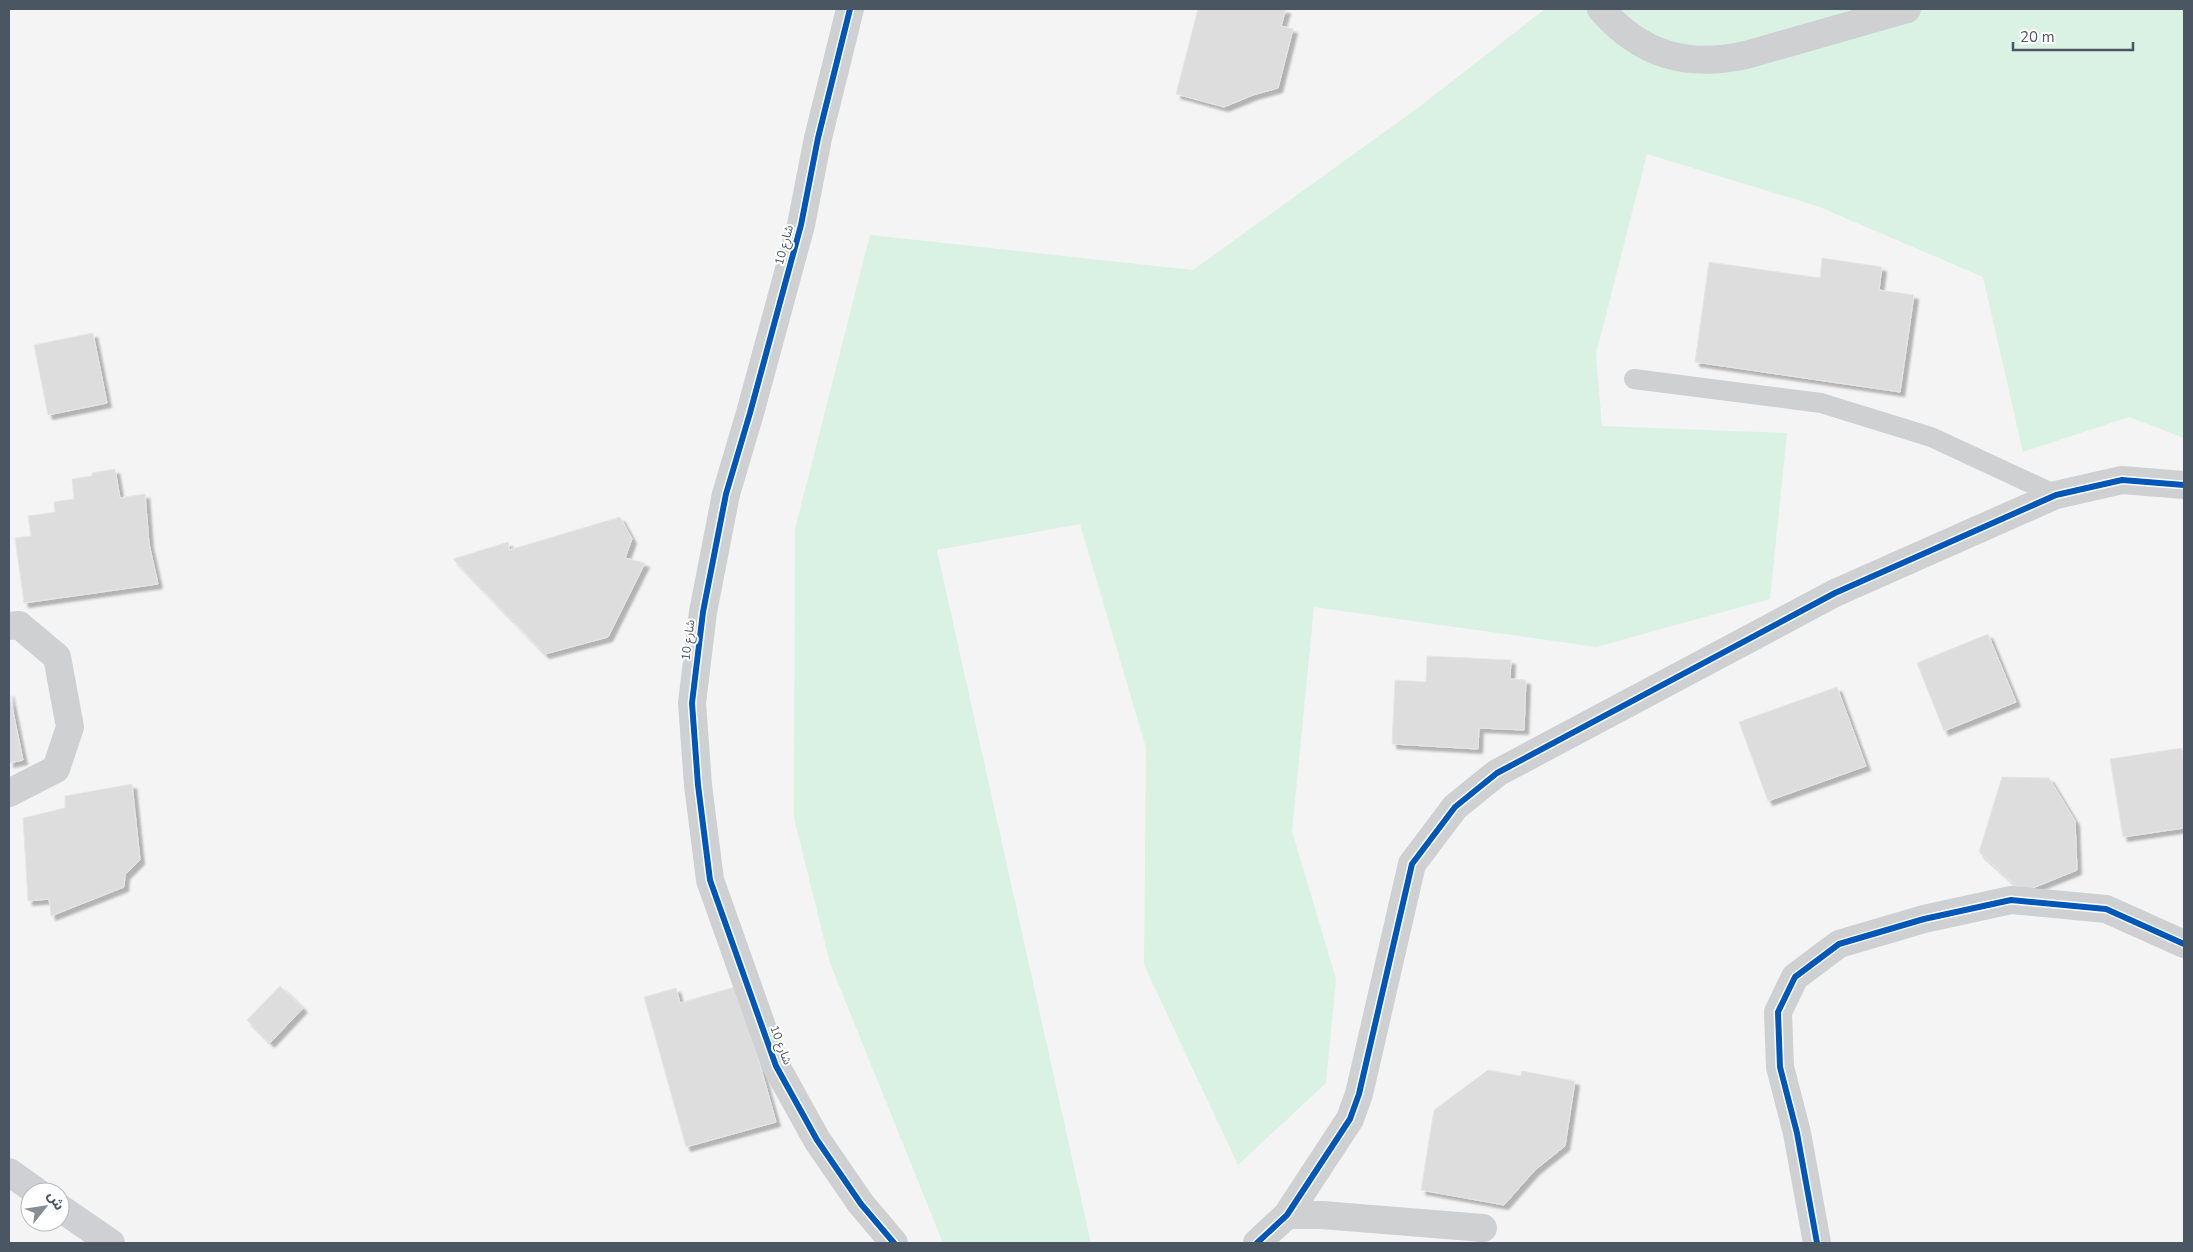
<svg xmlns="http://www.w3.org/2000/svg" width="2193" height="1252" font-family="'Nunito Sans','Noto Sans Arabic',sans-serif">
<style>
.green{fill:#d9f2e3}
.building{fill:#ddddde;stroke:#e5e6e7;filter:url(#shadow)}
.lines{fill:none;stroke-linecap:round;stroke-linejoin:round}
.lane{stroke:#ced0d2;stroke-width:20}
.street{stroke:#ced0d2;stroke-width:28}
.secondary{stroke:#ced0d4;stroke-width:28}
.cycleway-casing{stroke:#fff;stroke-width:9}
.cycleway{stroke:#0057b8;stroke-width:6}
.labels{text-anchor:middle;dominant-baseline:central;stroke-width:4;stroke-linejoin:round;paint-order:stroke}
.street-label{font-size:12px;fill:#4a5661;stroke:#fff}
</style>
<defs>
<filter id="shadow"><feDropShadow dx="4.5" dy="4.5" stdDeviation="1" flood-color="#0004"/></filter>
</defs>
<rect width="100%" height="100%" fill="#f4f4f4"/>
<path class="green" d="M1545,9H2184V438L2129,417L2023,452L1983,277L1817,206L1647,154L1596,354L1602,426L1787,433L1770,599L1596,647L1314,607L1292,831L1336,979L1326,1083L1238,1165L1144,965L1146,748L1080,524L937,550L1091,1243H943L830,963L794,818L795,529L870,235L1193,270L1419,107Z"/>
<path class="building" d="M1198,9H1286L1281,26L1293,29L1278,88L1253,95L1224,107L1176,94Z
M1822,258L1882,267L1879,290L1914,295L1900,392L1695,362L1709,262L1820,278Z
M93,333L107,403L48,415L34,345Z
M115,469L120,498L145,494L149,544L158,584L24,603L15,538L31,536L28,516L55,512L54,502L74,499L72,479L92,476V473Z
M620,517L632,539L625,558L645,563L608,637L545,654L453,559L508,542L509,550Z
M1988,634L2016,702L1944,731L1917,663Z
M1427,656L1511,660L1510,679L1526,680L1524,730L1479,728L1478,749L1392,744L1395,680L1426,682Z
M1837,687L1866,766L1768,801L1739,722Z
M9,692L23,760L9,763Z
M2182,748L2184,765V828L2123,837L2110,759Z
M2002,777L2049,778L2075,821L2077,870L2023,892L1979,852Z
M132,784L140,860L125,875L124,887L51,916L49,899L28,901L23,818L65,808V796Z
M280,986L303,1008L270,1043L247,1020Z
M738,986L776,1122L686,1147L644,997L676,988L680,1003Z
M1488,1070L1521,1076L1522,1071L1575,1081L1565,1146L1535,1170L1504,1205L1421,1190L1434,1110Z"/>
<g class="lines">
<path class="lane" d="M1634,379L1821,403L1931,437L2056,495"/>
<path class="street" d="M850,9L818,138L801,225L750,413L726,494L703,612L692,703L698,785L710,880L776,1066L817,1140L861,1204L894,1243
M1601,9C1641,55 1687,68 1746,55L1907,9
M9,626L19,625L57,657L70,727L56,769L9,793
M1287,1215H1322L1483,1228
M1257,1243L1287,1215L1350,1119L1359,1094L1412,864L1455,807L1497,773L1835,593L2056,495L2122,480L2184,485
M1817,1243L1797,1133L1780,1067L1778,1012L1795,977L1839,944L1924,919L2011,900L2106,909L2184,944"/>
<path class="secondary" d="M9,1172L37,1192
M60,1208L111,1243"/>
<defs>
<path id="cycleway" d="M850,9L818,138L801,225L750,413L726,494L703,612L692,703L698,785L710,880L776,1066L817,1140L861,1204L894,1243
M1257,1243L1287,1215L1350,1119L1359,1094L1412,864L1455,807L1497,773L1835,593L2056,495L2122,480L2184,485
M1817,1243L1797,1133L1780,1067L1778,1012L1795,977L1839,944L1924,919L2011,900L2106,909L2184,944"/>
</defs>
<use href="#cycleway" class="cycleway-casing"/>
<use href="#cycleway" class="cycleway"/>
</g>
<g class="labels">
<g class="street-label">
<text transform="translate(784 245) rotate(-75)">شارع 10</text>
<text transform="translate(688 640) rotate(-83)">شارع 10</text>
<text transform="translate(781 1045) rotate(69)">شارع 10</text>
</g>
</g>
<rect width="2193" height="1252" fill="none" stroke="#4a5661" stroke-width="20"/>
<g transform="translate(45 1207) rotate(60)"><circle r="24" fill="#ffffff" stroke="#b7bbc0"/>
<path d="M0-4L9 19L0 12L-9 19Z" fill="#868d94"/>
<text y="-8" font-size="14" font-weight="bold" text-anchor="middle" fill="#4a5661">ش</text>
</g>
<path d="M2013 42v8h120v-8" fill="none" stroke="#4a5661" stroke-width="2.5"/>
<text x="2020" y="42" font-size="15" fill="#4a5661" stroke="#ffffff" stroke-width="4" paint-order="stroke">20 m</text>
</svg>
